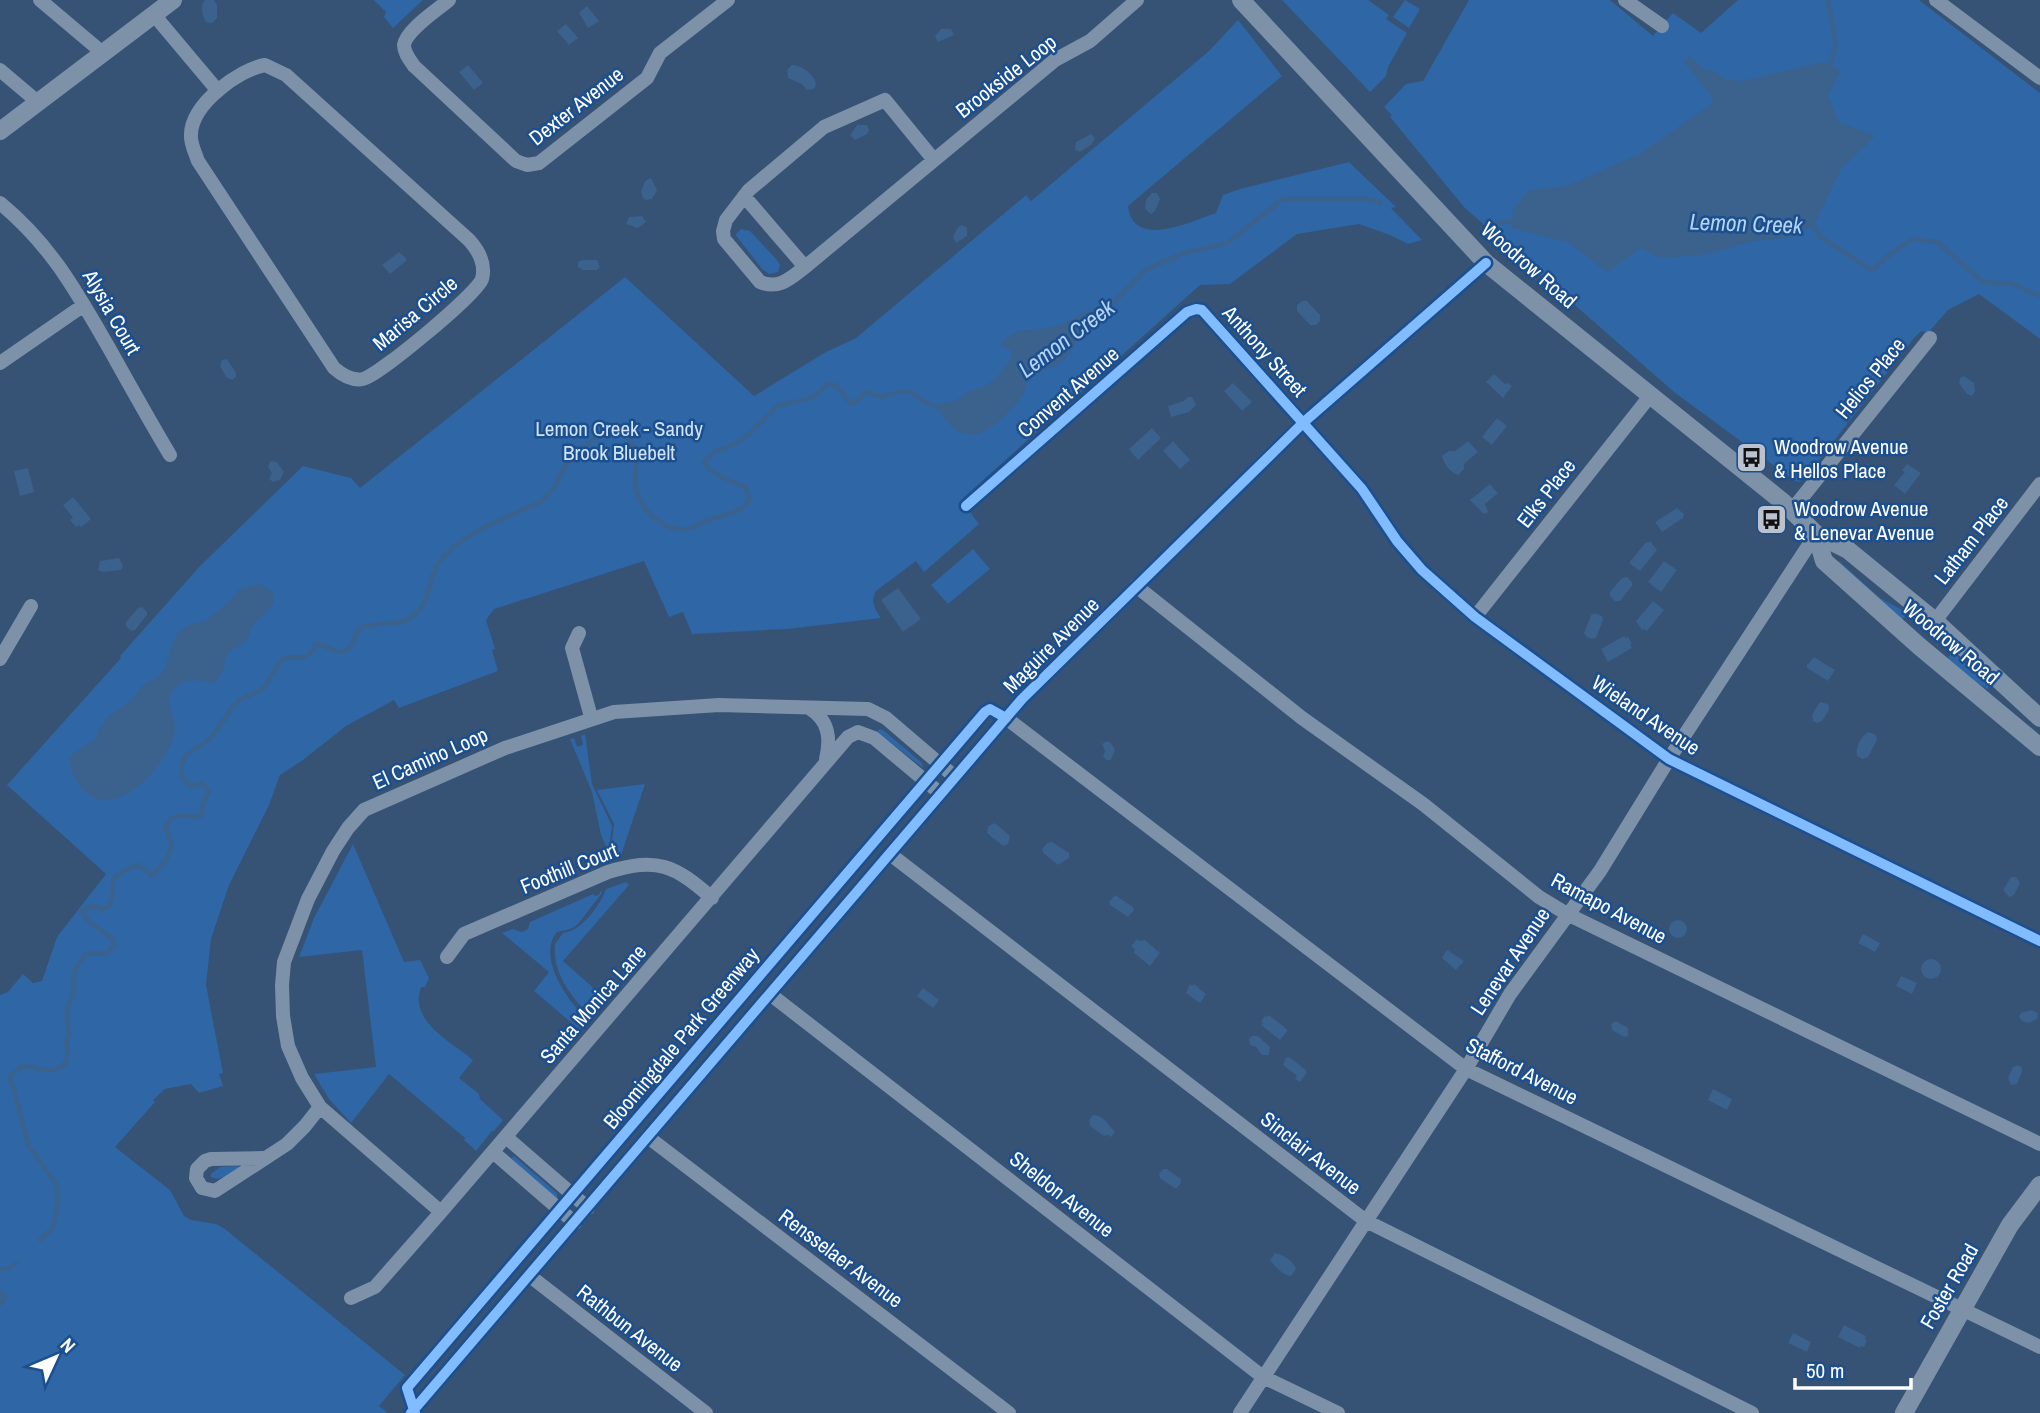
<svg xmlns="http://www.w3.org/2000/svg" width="2040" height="1413" font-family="'Archivo Narrow',sans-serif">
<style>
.green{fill:#2f66a5}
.water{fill:#3b618d}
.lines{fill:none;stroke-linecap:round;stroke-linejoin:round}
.stream{stroke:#3b618d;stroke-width:4.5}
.minor{stroke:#7d92a8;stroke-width:14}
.tertiary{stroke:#7d92a8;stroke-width:18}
.cycleway-casing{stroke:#1b4f8f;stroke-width:15}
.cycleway{stroke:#80bcff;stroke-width:10}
.labels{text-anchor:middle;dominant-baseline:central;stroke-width:5;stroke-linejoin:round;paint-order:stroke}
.street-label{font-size:21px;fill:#fff;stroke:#1b4f8f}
.park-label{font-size:21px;fill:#cfe3fa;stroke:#1b4f8f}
.poi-label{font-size:21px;fill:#fff;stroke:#1b4f8f;text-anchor:start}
.water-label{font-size:23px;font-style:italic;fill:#b5d3f5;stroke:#1b4f8f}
</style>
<rect width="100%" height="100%" fill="#365274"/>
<path class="green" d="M374,0H423L393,28L384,17L386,12Z
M1282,0H1368L1389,15L1386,19L1407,33L1388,67L1386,76L1370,92Z
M1405,0L1420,9L1409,28L1393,17Z
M1469,0H1610L1653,36L1673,13L1701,33L1738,0H1919L2040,93V339L1979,294L1948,310L1928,333L1921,331L1914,338L1805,478L1800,482L1795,481L1674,392L1504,243L1464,207L1390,117L1392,115L1384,107L1406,84L1423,81Z
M1238,20L1282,76L1128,206C1133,250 1192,221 1216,213L1223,195L1240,189L1349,162L1396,207L1391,208L1422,240L1408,244L1390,235L1359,224L1297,234L1230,284L1200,285L961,500L979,524L924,572L916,561L876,591C870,602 875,609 881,618L787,629L692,634L683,612L669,617L644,561L494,609L486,620L495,649L492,650L498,671L399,708L394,700L346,726L303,760L280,775L269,805L229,885L211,939L206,985L223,1073L219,1074L223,1086L199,1093L191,1084L165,1089L153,1100L155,1102L115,1147L170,1190L184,1216L191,1220L216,1224L225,1229L405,1375L379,1406L388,1413H0V995L8,992L23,974L33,983L42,981L57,937L106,874L7,785L121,658L120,656L200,566L303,466L351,478L360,488L625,277L754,396L826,352L856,338L1026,195L1031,201L1209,51Z
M741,229L750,231L777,260L780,265L778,272L769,274L762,269L737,237L736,234Z
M973,549L990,569L948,604L931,585Z
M1839,561L1880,598L1908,613L1900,622L1835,565Z
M1953,652L1990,687L1987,689L1944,662Z
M879,729L883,730L922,763L923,768L877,732Z
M585,734L592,784L612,826L610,841L614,857L611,858L601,835L592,792L570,739L574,738L577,747L583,745L581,736Z
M645,784L621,855L615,856L612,841L614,824L597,790Z
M353,844L404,962L420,960L429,978L425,987H421C408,1022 454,1043 473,1060L459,1078L479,1094L480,1099L503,1120L494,1131H492L476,1151L464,1140L465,1138L389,1074L351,1123L329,1099L314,1074L376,1067L362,950L299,957L314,918Z
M626,882L629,885L563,961L607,1000L591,1017C572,997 552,974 555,944L563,933C581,931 600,906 606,889Z
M600,891L602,893L578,924L571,929L557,932C536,958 569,1003 589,1021L580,1030L534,991L549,972L502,933L513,929L522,932L528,929L530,922L593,894L595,896L600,894Z
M514,1156L557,1193V1198L555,1199L511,1158Z
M237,1166L240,1167C231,1173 221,1182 211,1177V1174L220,1167Z"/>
<path class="water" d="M205,0H214L217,5V18L212,23L206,22C202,17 200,5 205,0Z
M587,6L599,21L588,28L579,13Z
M566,24L578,38L569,45L557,31Z
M941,29H951L954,35L938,42L935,36Z
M1689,56L1704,69L1714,71L1724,79L1742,81L1823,62L1841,70L1828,96L1839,122L1875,136L1841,169L1814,225L1792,237L1753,241L1709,254L1660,258L1641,248L1607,272L1568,242L1512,228L1513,210L1529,190L1567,186L1639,154L1712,104V97L1684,62Z
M468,65L483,83L474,90L459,72Z
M792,65C801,64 816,76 816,85L814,89L807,90L802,84L788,78L787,70Z
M857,125H867L869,130L867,134L855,140L850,135Z
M1091,134L1095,138L1091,145L1080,152L1075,150L1076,142Z
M651,178L657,190L652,199L646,200L643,198L641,192L645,181Z
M1152,193H1157L1160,199L1155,211L1151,214L1145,209L1146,200Z
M642,216L646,222L638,228L626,224L629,217Z
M962,225L967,228V236L956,243L953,237L958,227Z
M399,252L406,258V261L390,274L382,265Z
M582,260H597L600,267L597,270H583L578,267V262Z
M1302,301H1307L1320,315V321L1316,325H1310L1297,311V305Z
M1100,307L1109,309L1110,314C1103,320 1094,322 1087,328C1076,337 1074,353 1061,362C1052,369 1036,370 1028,380C1025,384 1025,390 1023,395C1017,404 1008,411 1001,419C973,444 957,438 937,408L941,404L954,401L972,390L987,385L997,377L1012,357L1011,350L1001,346C1011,323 1041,333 1060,325C1075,319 1085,310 1100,307Z
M227,359L236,373V377L232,380L226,377L220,366L222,360Z
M1494,374L1505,384L1508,383L1512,386L1503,398L1486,382Z
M1964,376L1974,383L1975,391L1972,396L1967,394L1959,383L1960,378Z
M1233,383L1252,402L1242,411L1224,391Z
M1188,397H1192L1196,405L1189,412L1171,417L1168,406L1184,401Z
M1497,418L1507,426L1492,445L1482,437Z
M1152,428L1161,438L1138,460L1129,449Z
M1173,441L1190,460L1180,469L1163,451Z
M1468,441L1478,452L1464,464V469L1458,475C1450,472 1444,464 1442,456L1449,451H1455Z
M270,461L277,462L284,472L280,480L273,482L269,479L272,473L268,467Z
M1907,464L1921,473L1905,494L1894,485L1905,472L1902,470Z
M28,468L34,492L20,496L14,471Z
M1490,484L1498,493L1485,504L1488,512L1484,514L1470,500Z
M73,497L91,519L81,527L79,525L76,527L70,520L73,518L63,505Z
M1677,508L1684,514L1683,518L1662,532L1655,522Z
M1650,541L1657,550L1640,571L1629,563L1646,542L1648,543Z
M119,558L123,566L121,570L102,572L98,570L100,561Z
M1664,561L1677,570L1661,592L1648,582Z
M1627,577L1632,582V586L1620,601H1615L1610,596V592L1622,578Z
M260,584L273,592C277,612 260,613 252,627C249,632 250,638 245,642C239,648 232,647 228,655C222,665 224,677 213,684C199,678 179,678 171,694C165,709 179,722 174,736C164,768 113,826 81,787C74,778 69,769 70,757L76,751L96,739C106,709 116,716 135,696C140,692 139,687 144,684C149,681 154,680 159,676C173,663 167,640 183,629C189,624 196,623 203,621C214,617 234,598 239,589Z
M898,588L921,619L903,632L881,600Z
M1653,601L1664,610L1647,631L1644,629L1642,630L1636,621Z
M142,607L147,612V615L135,630L131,631L126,626V622L138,608Z
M1595,613L1602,616L1603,620L1596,638L1592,639L1587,637L1584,633L1591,615Z
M1624,636L1626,638L1628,637L1632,644L1630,645L1632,648L1608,662L1601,649Z
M1814,657L1835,670L1828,681L1807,668V665Z
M1820,702L1828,704L1829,710L1822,721L1817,723L1813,721L1812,715Z
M1869,732L1876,735L1877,740L1868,757L1863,759L1857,756C1855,748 1861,735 1869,732Z
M1107,741L1111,743L1115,750L1111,760H1106L1103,756L1105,751L1102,744Z
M995,823L1010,836L1008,844L1003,846L987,833L988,826Z
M1052,842L1069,853V858L1058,865L1043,853L1042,849L1047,843Z
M2011,877H2016L2020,883L2014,895L2009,897L2003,890Z
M1115,895L1133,907L1134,910L1128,917L1110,905L1109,902Z
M1669 929a9 9 0 1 1 18 0a9 9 0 1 1-18 0Z
M1863,934L1880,943L1875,952L1858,943Z
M1137,939L1139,941L1145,940L1160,953L1150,966L1134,953L1135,949L1131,946Z
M1447,950L1464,961L1456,970L1442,958Z
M1921 969a10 10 0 1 1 20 0a10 10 0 1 1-20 0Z
M1901,976L1917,983L1912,994L1896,986Z
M1190,984L1192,986L1194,984L1206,994L1200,1003L1186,993Z
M923,988L939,1000L933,1008L917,996Z
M2031,1010L2038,1013L2037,1019L2029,1023L2022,1021L2019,1017L2021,1013Z
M1269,1015L1288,1030L1280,1040L1261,1025L1263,1023L1261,1021L1265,1016L1267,1017Z
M1616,1021L1628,1028V1036L1624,1037L1612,1030L1611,1024Z
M1252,1036H1258L1270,1047L1269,1055H1262L1256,1047L1250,1045L1249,1039Z
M1289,1057L1306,1070L1307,1073L1300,1082L1295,1079L1297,1076L1283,1065L1286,1058Z
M2018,1065L2022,1068V1072L2017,1084L2011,1085L2008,1078L2013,1067Z
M1713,1089L1732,1099L1727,1110L1708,1100Z
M1093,1115C1104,1115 1109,1126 1115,1132L1111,1137L1108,1135L1104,1136L1090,1126L1089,1120Z
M1163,1169H1167L1181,1179V1183L1177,1188H1174L1160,1178L1159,1174Z
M1275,1253C1283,1255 1293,1260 1296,1269L1291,1276C1282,1275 1275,1266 1270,1260Z
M1844,1325L1866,1336L1865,1339L1867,1340L1864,1347L1861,1346L1860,1348L1838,1337Z
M1793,1333L1811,1342L1807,1352L1788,1343Z"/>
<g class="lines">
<path class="stream" d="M1828,71L1836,46L1828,0
M1496,223L1518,221
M1808,225H1814L1819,236L1870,269L1875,268L1885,258L1912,239L1937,242L1983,282L2013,284L2040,296
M1105,311L1146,270L1181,254L1227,243L1283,199H1367L1381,203
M40,1240L51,1230L55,1222L58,1195L55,1182L29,1147L10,1076L22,1066C39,1067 50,1076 65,1064L68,1055L66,1042L69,1036L66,1013L74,991V971L85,955L91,953H107L114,946L112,938L88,921L82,911L91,906L103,909L108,907C122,887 96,879 139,865L153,876L166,860L172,845L165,827C173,812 184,816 198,817L202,814L203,803L209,790L203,784L189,785C179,778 180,767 185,756L211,738L236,702L264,688L280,661L286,658L305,657L313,651L316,644C326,643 335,655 345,651C355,647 353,634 361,627C377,621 399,627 413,616C430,604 428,580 438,564C457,535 509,516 539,503C557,490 556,479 568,463C578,449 593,439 608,432L626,436L638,451C638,462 634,472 635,483C638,508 661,531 687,529C696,528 703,521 711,519C726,514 739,514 749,501L747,488C733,481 712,476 704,462L714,452L735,444L749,434L777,406L808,399L816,395L828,383L838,387L850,403L856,402C870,388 865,391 883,397C922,382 909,401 940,408
M0,1270L9,1268L16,1263
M0,1292L5,1298L0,1304"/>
<path class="minor" d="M40,0L104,54
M449,0C437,10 406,30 404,45C404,53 410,60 414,66L516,161L527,165L539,163L647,78L660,53L728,0
M1625,0L1662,26
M1936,0L2040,78
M155,16L218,91
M265,65L286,75L469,240C479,251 486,264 482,279C477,294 378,376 363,379C352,381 342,375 334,368L198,161C195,152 190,143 191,134C192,104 238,70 265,65Z
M0,70L39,103
M934,160L885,100L824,127L749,190L726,220L723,231L724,239L760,282C779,290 791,278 805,267L1055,60L1090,41L1137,0
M744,196L805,267
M0,203C51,245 76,291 109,348C129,384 149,420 170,455
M0,363L84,305
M966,506L1187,312L1196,309L1202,310L1362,489L1397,541L1422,570L1475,617L1669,759L2040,941
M1792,510L1930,338
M1136,586L1302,718L1423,804L1539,897L1567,914L2040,1144
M1475,617L1650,396
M1935,621L2040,484
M579,633L572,648L591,717
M0,659L31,606
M809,708C829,720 831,738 826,759
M1006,718L1466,1069L2040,1347
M890,854L1366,1221L1752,1413
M447,957L464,934L608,872C658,857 674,865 712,898
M770,994L1263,1377L1338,1413
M506,1137L588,1208
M648,1137L1009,1413
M493,1152L575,1223
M263,1158L211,1159L205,1161L197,1169L196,1178L202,1188L215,1191L287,1144L305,1126L320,1107
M441,1212L320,1107L302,1078L288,1046L283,1016L282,985L284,962L308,899L333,851L348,828L364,810L505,748L614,712L719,705L868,709L886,718L955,777
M530,1276L706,1413
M351,1298L375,1287L441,1212L848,737L858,732L874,738L941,794
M411,1413L1022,699L1304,422L1486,263
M1240,1413L1466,1069L1510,994L1600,871L1669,759L1816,534"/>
<path class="tertiary" d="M1241,0L1486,263L1783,502L1816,534L1848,550L1935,621L2040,718
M0,131L173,0
M1816,534L1824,561L1919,646L2040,747
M1904,1413L2010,1225L2040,1185"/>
<defs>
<path id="cycleway" d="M966,506L1187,312L1196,309L1202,310L1362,489L1397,541L1422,570L1475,617L1669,759L2040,941
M411,1413L1022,699L1304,422L1486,263
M415,1413L407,1388L985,712L990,709L1006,718"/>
</defs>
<use href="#cycleway" class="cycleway-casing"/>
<use href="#cycleway" class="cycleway"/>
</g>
<defs>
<symbol id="bus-square" viewBox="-11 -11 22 22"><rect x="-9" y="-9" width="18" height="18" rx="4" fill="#b9c2ce" stroke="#1b4f8f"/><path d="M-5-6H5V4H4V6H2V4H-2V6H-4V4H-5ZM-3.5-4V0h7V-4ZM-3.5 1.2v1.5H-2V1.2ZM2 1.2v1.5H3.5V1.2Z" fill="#111"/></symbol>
</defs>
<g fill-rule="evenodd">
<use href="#bus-square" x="1734" y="440" width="35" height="35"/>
<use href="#bus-square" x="1754" y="502" width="35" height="35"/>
</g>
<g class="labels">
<g class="street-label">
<text transform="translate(1006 76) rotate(-38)">Brookside Loop</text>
<text transform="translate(576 106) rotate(-38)">Dexter Avenue</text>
<text transform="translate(1529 265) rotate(41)">Woodrow Road</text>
<text transform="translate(112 312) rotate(60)">Alysia Court</text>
<text transform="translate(415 313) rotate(-40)">Marisa Circle</text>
<text transform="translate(1265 351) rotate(48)">Anthony Street</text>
<text transform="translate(1870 378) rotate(-51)">Helios Place</text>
<text transform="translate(1068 392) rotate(-41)">Convent Avenue</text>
<text transform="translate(1546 493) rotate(-52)">Elks Place</text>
<text transform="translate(1971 540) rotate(-52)">Latham Place</text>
<text transform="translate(1951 642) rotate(40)">Woodrow Road</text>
<text transform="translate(1051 645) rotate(-45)">Maguire Avenue</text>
<text transform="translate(1646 715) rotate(34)">Wieland Avenue</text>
<text transform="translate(430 758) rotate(-24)">El Camino Loop</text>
<text transform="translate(569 868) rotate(-22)">Foothill Court</text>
<text transform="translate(1609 908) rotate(28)">Ramapo Avenue</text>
<text transform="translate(1510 961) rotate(-56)">Lenevar Avenue</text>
<text transform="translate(593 1004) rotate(-49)">Santa Monica Lane</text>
<text transform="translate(681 1038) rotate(-50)">Bloomingdale Park Greenway</text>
<text transform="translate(1522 1071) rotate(27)">Stafford Avenue</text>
<text transform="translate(1311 1153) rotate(38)">Sinclair Avenue</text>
<text transform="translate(1062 1194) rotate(38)">Sheldon Avenue</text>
<text transform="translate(841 1258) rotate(37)">Rensselaer Avenue</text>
<text transform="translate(1949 1286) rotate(-60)">Foster Road</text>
<text transform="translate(630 1328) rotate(38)">Rathbun Avenue</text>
</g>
<g class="park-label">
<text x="619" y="428">Lemon Creek - Sandy<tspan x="619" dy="24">Brook Bluebelt</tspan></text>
</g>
<g class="poi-label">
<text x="1774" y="446">Woodrow Avenue<tspan x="1774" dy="24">&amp; Hellos Place</tspan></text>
<text x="1794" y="508">Woodrow Avenue<tspan x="1794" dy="24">&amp; Lenevar Avenue</tspan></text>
</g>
<g class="water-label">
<text transform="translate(1746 223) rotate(2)">Lemon Creek</text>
<text transform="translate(1066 338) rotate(-37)">Lemon Creek</text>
</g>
</g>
<g transform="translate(56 1357) rotate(46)" stroke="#1b4f8f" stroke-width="5" paint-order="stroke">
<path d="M0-5L12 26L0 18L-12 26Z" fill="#ffffff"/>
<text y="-10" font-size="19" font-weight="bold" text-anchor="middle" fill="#ffffff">N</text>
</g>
<path d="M1795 1378v10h116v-10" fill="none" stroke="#ffffff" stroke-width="3.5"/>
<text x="1806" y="1378" font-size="21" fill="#ffffff" stroke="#1b4f8f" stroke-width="5" paint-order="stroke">50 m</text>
</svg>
